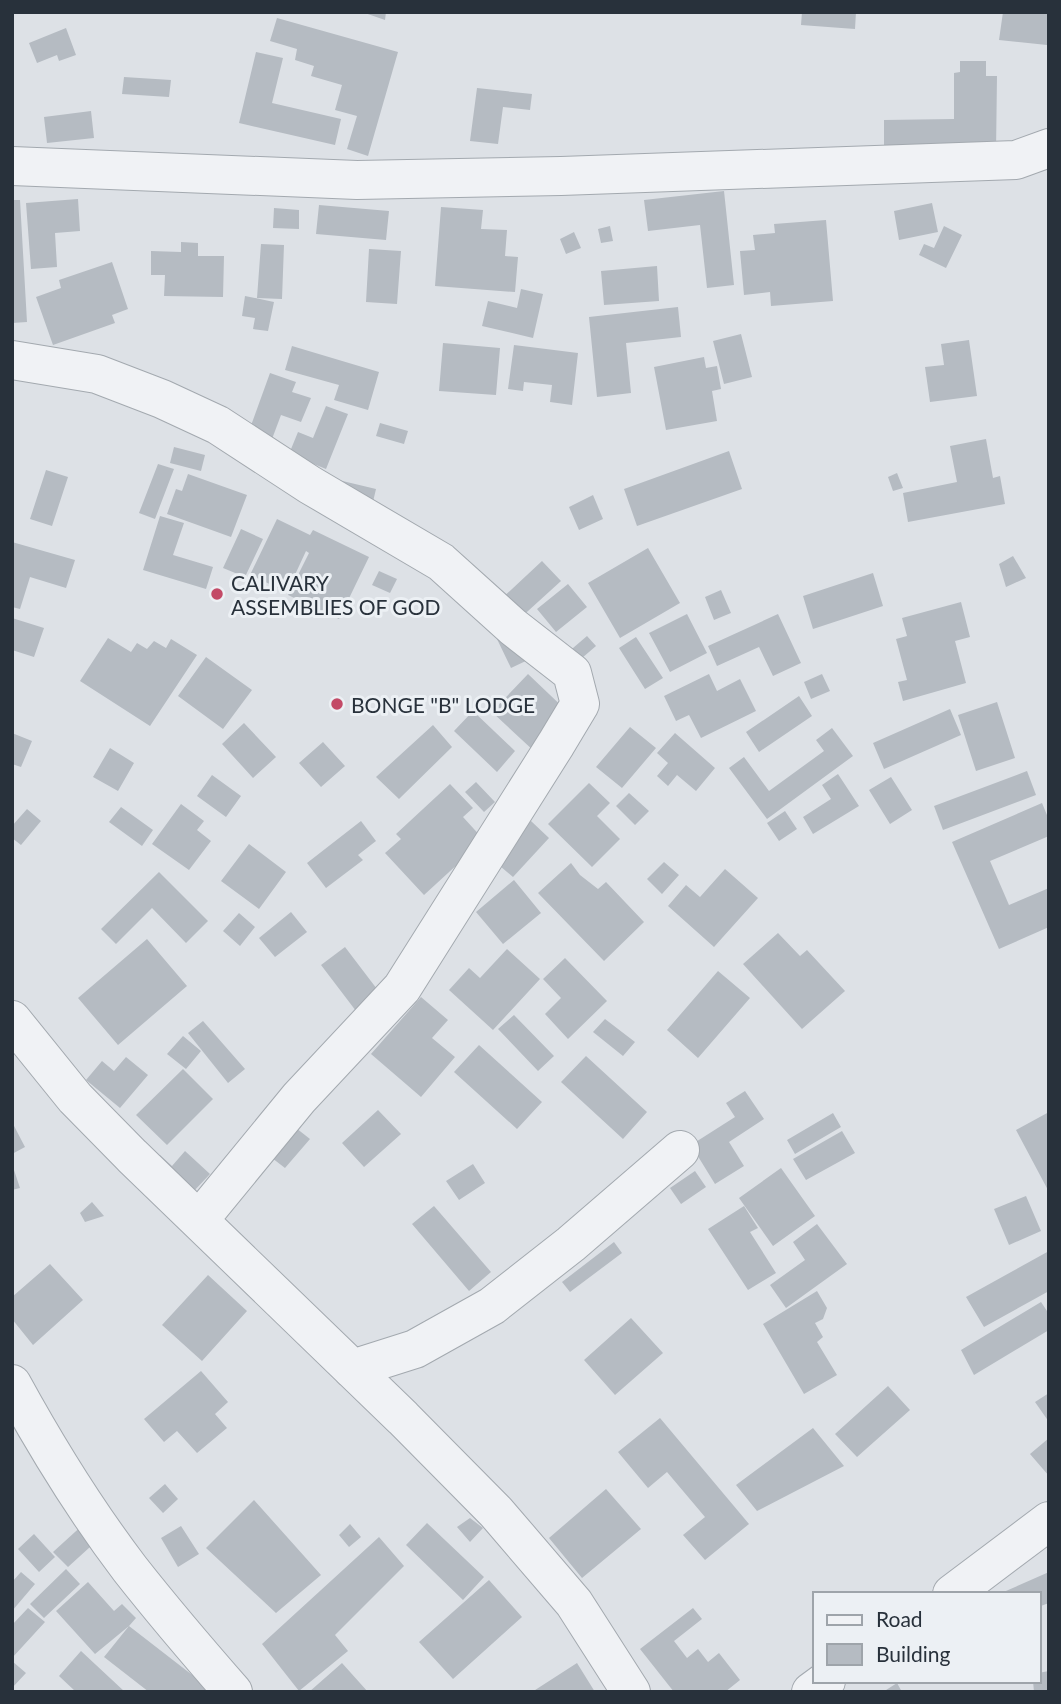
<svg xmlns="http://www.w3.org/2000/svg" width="1061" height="1704" font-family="Lato,sans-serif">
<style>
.building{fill:#b5bbc2}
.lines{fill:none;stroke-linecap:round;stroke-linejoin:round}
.minor-casing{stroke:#a3a9af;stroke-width:40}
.minor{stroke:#f0f2f5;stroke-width:38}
.poi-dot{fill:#c34a67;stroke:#ecf0f4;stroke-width:2.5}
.labels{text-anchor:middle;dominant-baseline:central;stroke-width:6;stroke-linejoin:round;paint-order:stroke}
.poi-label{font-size:21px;fill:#28313b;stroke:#ecf0f4;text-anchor:start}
</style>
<rect width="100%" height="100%" fill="#dde1e6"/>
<path class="building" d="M362,12H386L385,20Z
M802,12H856L855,29L801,25Z
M1003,12H1049L1047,45L999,40Z
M277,18L398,52L368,156L347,149L357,116L335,110L342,85L311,76L314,66L295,60L297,49L270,41Z
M66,28L76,55L59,61L57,55L37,63L29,43Z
M256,52L283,58L272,103L341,119L335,145L239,123Z
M960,61H986V76H997L996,152L884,151V120L954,119V73L960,72Z
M124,77L171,80L169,97L122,94Z
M477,88L532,94L530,110L503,107L498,144L470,141Z
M91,111L94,138L47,143L44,117Z
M724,191L734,285L707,288L700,225L648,231L644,200Z
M78,199L80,231L55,233L57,267L31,269L26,203Z
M12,200H20L27,322L12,323Z
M932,203L938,232L899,240L894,211Z
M319,205L389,211L386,240L316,234Z
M441,207L483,210L481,229L507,230L505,256L518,257L515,292L435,286Z
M274,208L299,210V229L273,228Z
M826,220L833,301L771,306L770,292L744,295L740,251L755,250L753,235L775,233L774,224Z
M610,226L613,241L601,243L598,229Z
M944,226L962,235L946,268L919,255L924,244L934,248Z
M574,232L581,248L566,254L560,239Z
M181,242L198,243V256H224L223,297L164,296L165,275H151V251L181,252Z
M261,244L284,245L282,299L257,298Z
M369,249L401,251L397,304L366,302Z
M112,262L128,309L112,315L115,323L53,345L36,297L61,288L59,280Z
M657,266L659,301L604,305L601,271Z
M521,289L543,294L533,338L482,326L488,301L517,308Z
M245,296L274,302L268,331L253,329L255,318L242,316Z
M678,307L681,337L626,343L631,393L597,397L589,317Z
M741,334L752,377L724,384L713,341Z
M969,340L977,396L930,402L925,367L944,365L941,344Z
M443,343L500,348L496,395L439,391Z
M514,345L578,353L572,405L550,402L552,385L524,382L523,391L508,389Z
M292,346L379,372L368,410L334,400L339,385L285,370Z
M704,357L706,368L717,366L721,389L712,391L717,421L666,430L654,367Z
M270,373L296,382L292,392L311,398L301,422L281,415L272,439L249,431Z
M326,406L348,414L326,469L289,454L298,432L313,438Z
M380,423L408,431L404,444L376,436Z
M986,439L993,478L1000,476L1005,504L908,522L903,493L957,482L950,446Z
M174,447L205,455L201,471L170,463Z
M729,451L742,489L637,526L624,489Z
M158,464L174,469L155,519L139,513Z
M46,470L68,477L52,526L30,519Z
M897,473L903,488L893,491L888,477Z
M188,474L247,495L231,537L167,514L176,489L182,491Z
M330,478L376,489L372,506Z
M593,495L603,519L579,530L569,507Z
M160,516L184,523L173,555L213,567L206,589L143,570Z
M277,519L310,535L313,530L369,557L339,619L288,595L309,553L306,551L287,592L250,575Z
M241,529L263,539L245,577L223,568Z
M12,542L75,560L66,588L30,577L20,609L12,607Z
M648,548L680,603L620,638L588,583Z
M1013,556L1026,578L1006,587L999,564Z
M542,561L561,581L517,621L499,601Z
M379,571L397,579L390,593L372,585Z
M873,573L883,606L813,629L803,596Z
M568,584L587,607L556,632L537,609Z
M721,590L731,613L714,620L705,597Z
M961,602L970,637L955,641L966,683L903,701L898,682L907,680L896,639L907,636L902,618Z
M687,614L707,653L670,672L649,633Z
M778,614L801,663L773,676L759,647L717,666L708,646Z
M12,618L44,628L34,657L12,650Z
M517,630L530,659L511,668L497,639Z
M587,636L596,646L575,664L566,654Z
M636,637L663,678L645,689L619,648Z
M108,638L131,652L137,643L147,649L154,641L166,648L171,639L197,655L150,726L80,681Z
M206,657L252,690L223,729L178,696Z
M528,674L570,714L535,752L492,712Z
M709,674L717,691L740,679L756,711L701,738L689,715L676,721L664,696Z
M822,674L830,691L811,699L804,682Z
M799,696L812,716L759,752L746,732Z
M997,702L1015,758L976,771L958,715Z
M950,709L961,735L884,769L873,743Z
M473,711L515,751L497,772L454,731Z
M244,723L276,757L253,778L222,744Z
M433,725L452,747L399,799L376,777Z
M630,727L656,748L622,788L596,767Z
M832,728L853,756L767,819L729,768L744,757L769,791L824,751L816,740Z
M12,733L32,741L21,767L12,764Z
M675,733L715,768L696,791L677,775L668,786L657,776L668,763L657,753Z
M323,742L345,766L321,787L299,763Z
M110,748L134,763L118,791L93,777Z
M1027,771L1036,795L943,830L934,806Z
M838,774L859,806L813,834L803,817L831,799L822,785Z
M212,775L241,796L226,817L197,796Z
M891,777L912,810L890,824L869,790Z
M476,782L495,802L484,812L465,792Z
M589,783L610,803L597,816L620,839L592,867L548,824Z
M450,784L473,808L463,817L484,840L424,895L385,853L401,839L396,834Z
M629,793L649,811L635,825L616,806Z
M1042,803L1049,820V836L990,861L1009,905L1049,888V927L999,949L952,842Z
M181,804L204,821L197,830L211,841L189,870L152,844Z
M121,807L153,830L142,846L109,822Z
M27,809L41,821L21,845L12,838V826Z
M785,811L797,829L779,841L767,823Z
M361,821L376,841L358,855L363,860L326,888L307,863Z
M531,821L549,838L513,877L494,861Z
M249,844L286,872L259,909L221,881Z
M664,862L679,875L662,894L647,879Z
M571,863L580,875L598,889L606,882L644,922L604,961L538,893Z
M725,869L758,898L714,947L668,906L686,885L700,897Z
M159,872L208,921L186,943L152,908L116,944L101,929Z
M514,880L541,913L503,944L476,912Z
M291,912L307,932L275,957L259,938Z
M239,913L255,927L240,946L223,931Z
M778,933L800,956L807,950L845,991L802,1029L743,964Z
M147,939L187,986L118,1045L78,998Z
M345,947L380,993L356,1011L321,965Z
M507,949L540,979L493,1030L449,990L469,968L480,978Z
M565,958L607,1001L568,1039L545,1014L561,998L543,979Z
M718,971L750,998L698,1058L667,1030Z
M421,997L448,1020L432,1038L455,1057L421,1097L371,1054Z
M514,1015L554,1056L538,1071L498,1029Z
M605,1019L635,1042L623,1056L593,1032Z
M203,1021L245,1069L228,1083L188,1033Z
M183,1036L201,1051L186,1069L167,1054Z
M479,1045L542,1102L517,1129L454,1072Z
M586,1056L647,1112L623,1139L561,1082Z
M126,1057L148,1075L120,1108L86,1080L102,1061L114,1071Z
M183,1069L213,1099L167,1145L136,1115Z
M745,1091L764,1119L729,1142L744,1166L715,1184L691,1145L735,1117L726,1103Z
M378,1110L401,1134L364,1167L342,1143Z
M1049,1112V1192L1016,1130Z
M833,1113L841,1127L795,1154L787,1140Z
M12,1122L25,1147L12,1154Z
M296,1128L310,1139L285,1168L272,1158Z
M842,1131L855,1153L806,1180L793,1159Z
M185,1151L210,1174L193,1192L156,1159L160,1155L172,1166Z
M473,1164L485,1183L459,1200L446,1181Z
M13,1167L20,1188L12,1190V1168Z
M781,1168L815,1216L773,1246L739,1198Z
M695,1171L706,1187L681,1204L670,1188Z
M1026,1196L1041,1231L1009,1245L994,1209Z
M92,1202L104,1216L85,1222L80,1213Z
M434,1206L491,1272L469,1291L412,1224Z
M744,1206L758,1228L750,1232L776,1273L748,1290L708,1229Z
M817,1224L847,1264L786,1308L770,1285L805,1260L793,1242Z
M614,1242L622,1253L570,1292L562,1282Z
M1049,1251V1291L984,1327L966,1297Z
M50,1264L83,1300L33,1345L12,1319V1297Z
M208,1275L247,1311L202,1361L162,1325Z
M817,1291L827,1308L823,1319L815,1323L823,1337L817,1342L837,1375L804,1394L763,1324Z
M1041,1302L1049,1314V1330L974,1375L961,1350Z
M631,1318L663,1353L615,1395L584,1360Z
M201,1371L228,1402L215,1414L227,1428L197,1453L177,1431L164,1442L144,1419Z
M888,1386L910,1410L857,1457L835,1434Z
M1049,1393V1422L1035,1402Z
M660,1418L749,1524L705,1560L683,1535L705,1517L667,1472L648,1488L618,1452Z
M813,1428L844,1466L757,1511L736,1485Z
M1049,1438V1476L1030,1454Z
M165,1484L178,1499L163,1513L149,1498Z
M606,1489L641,1529L582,1578L549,1538Z
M254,1500L321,1575L276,1613L206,1548Z
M470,1518L483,1528L470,1542L457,1527Z
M86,1522L101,1537L68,1567L53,1552Z
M427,1523L484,1577L463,1600L406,1545Z
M350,1524L361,1537L349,1547L339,1535Z
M181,1526L199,1554L178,1567L161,1538Z
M34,1534L55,1557L39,1572L18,1549Z
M379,1537L404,1566L335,1635L348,1651L299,1691L262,1644Z
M66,1569L80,1584L44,1618L30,1604Z
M21,1572L35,1584L12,1611V1582Z
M1049,1572V1603L1038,1607V1594H999Z
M489,1580L522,1617L453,1679L419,1642Z
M88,1582L114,1611L122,1604L136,1618L129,1626L95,1654L56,1611Z
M28,1608L45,1622L12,1658V1625Z
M693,1608L702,1619L674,1641L687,1658L698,1649L708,1662L719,1653L740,1680L725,1692H674L640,1649Z
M129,1626L209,1688L207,1692H149L104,1657Z
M81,1651L125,1692H76L59,1676Z
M12,1661L26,1673L12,1688Z
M342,1663L368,1692H309Z
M577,1663L595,1692H532Z
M1049,1671V1692H1034L1033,1681H1038V1673Z
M897,1683L902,1692H883Z"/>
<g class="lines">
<defs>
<path id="minor" d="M12,166L357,180L561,176L1016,160L1049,148
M12,360L97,374L162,399L218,425L310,485L441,562L513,627L572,673L580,704L556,744L402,988L299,1098L199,1220
M12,1020L75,1098L132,1156L403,1418L496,1512L574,1603L631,1692
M352,1369L415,1349L492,1306L571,1244L680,1150
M12,1384C47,1448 86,1511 130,1569C163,1611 198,1652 233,1692
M952,1594L1049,1521
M811,1692L826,1681"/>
</defs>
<use href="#minor" class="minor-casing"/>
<use href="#minor" class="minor"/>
</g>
<g class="poi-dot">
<circle cx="217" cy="594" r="7"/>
<circle cx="337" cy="704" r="7"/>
</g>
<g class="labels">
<g class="poi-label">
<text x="231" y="582">CALIVARY<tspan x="231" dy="24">ASSEMBLIES OF GOD</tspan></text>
<text x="351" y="704">BONGE "B" LODGE</text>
</g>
</g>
<rect width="1061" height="1704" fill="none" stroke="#28313b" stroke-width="28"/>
<rect x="813" y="1592" width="228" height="91" fill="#ecf0f4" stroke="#9ea4aa" stroke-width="2"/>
<rect x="827" y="1615" width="35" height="10" fill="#f0f2f5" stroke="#9ea4aa" stroke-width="2"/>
<text x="876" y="1627" font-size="21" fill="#28313b">Road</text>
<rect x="827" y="1644" width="35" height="21" fill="#b5bbc2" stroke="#9ea4aa" stroke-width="2"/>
<text x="876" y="1662" font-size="21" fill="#28313b">Building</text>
</svg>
